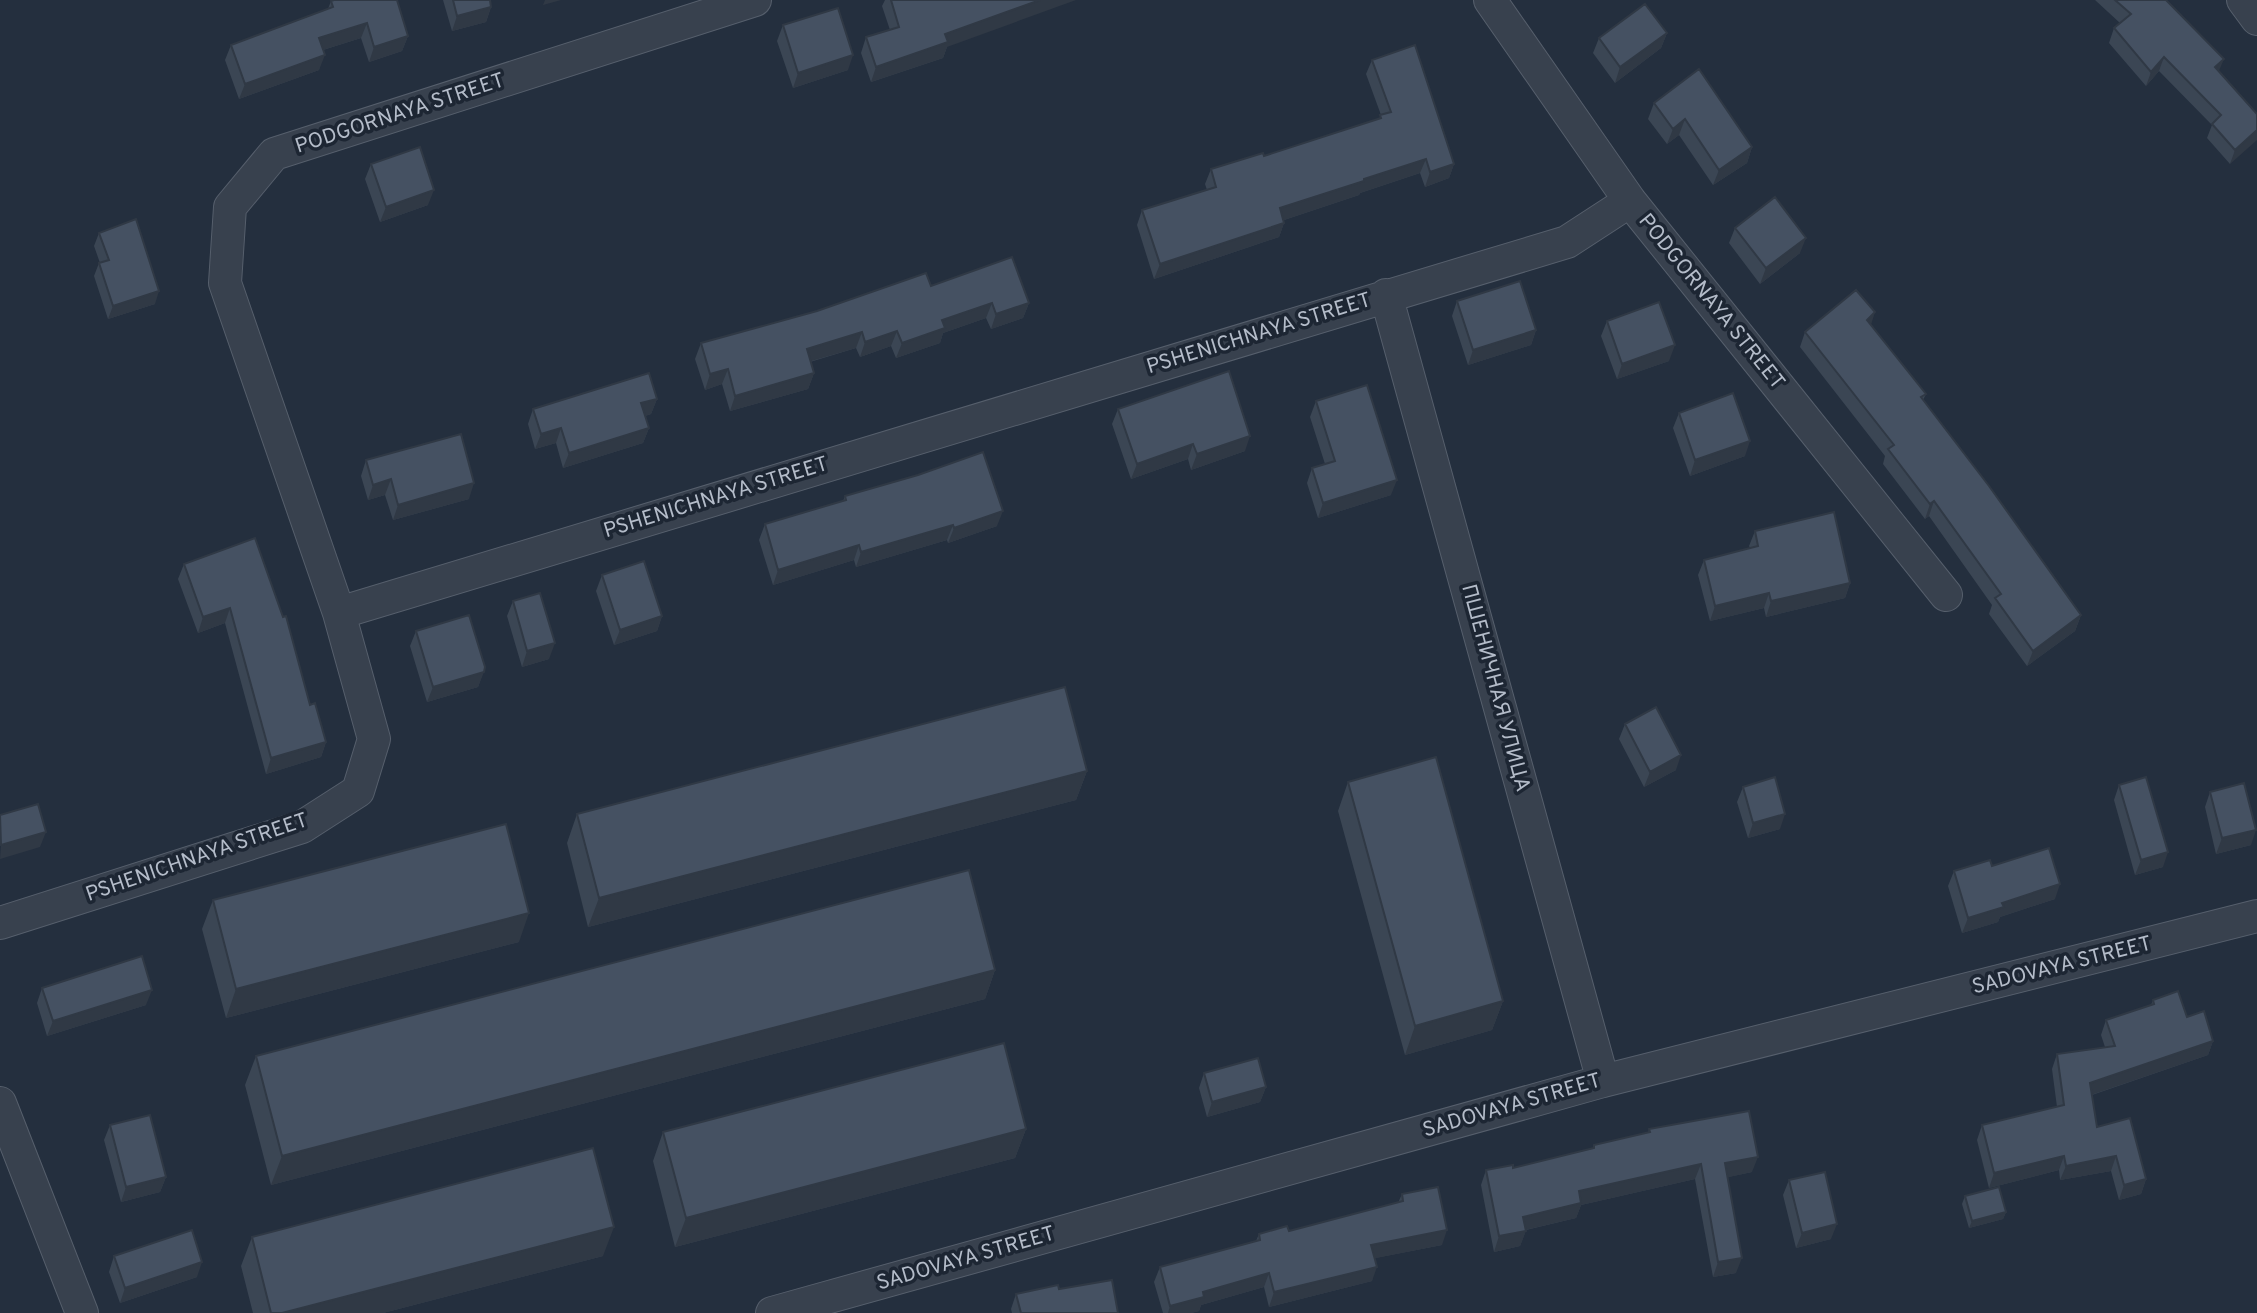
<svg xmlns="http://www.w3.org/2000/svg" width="2257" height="1313" font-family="Overpass,sans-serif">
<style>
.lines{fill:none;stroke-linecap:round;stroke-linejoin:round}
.minor-casing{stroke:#565f6c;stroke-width:34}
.minor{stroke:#38414e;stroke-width:32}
.wall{fill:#3b4654}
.shaded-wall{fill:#303945}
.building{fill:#455162;stroke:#303945;stroke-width:2}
.labels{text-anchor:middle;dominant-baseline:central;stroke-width:7;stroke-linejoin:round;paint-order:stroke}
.street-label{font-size:21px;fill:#b4bcc9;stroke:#1d2633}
</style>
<rect width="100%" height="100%" fill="#242f3e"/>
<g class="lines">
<defs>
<path id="minor" d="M1490,0L1630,201L1946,595
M2243,0L2257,19
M1386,295L1603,1081
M339,613L225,283L230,207L274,154L755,0
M0,923L302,827L358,791L374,739L339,613L1567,242L1630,201
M0,1103L82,1313
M772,1313L1603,1081L2257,916"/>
</defs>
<use href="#minor" class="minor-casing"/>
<use href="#minor" class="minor"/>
</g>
<path class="wall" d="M443,0H490L491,7L486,22L452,31Z
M885,0H891L947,47L943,58L871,82L861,53L866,37L890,30L882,6Z
M2095,0H2166L2219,72L2257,114L2230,164L2207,138L2212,125L2159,71L2146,86L2109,43L2114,28L2120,23Z
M331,1L408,36L402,51L369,62L361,38L323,50L319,70L239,99L225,60L231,45L328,9Z
M783,25L848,70L793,88L777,41Z
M1667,33L1661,48L1615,83L1593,53L1599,38Z
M1372,60L1454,164L1449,178L1425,187L1420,173L1360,193L1359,195L1284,220V223L1279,237L1154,279L1137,225L1142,210L1207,190L1205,184L1211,169L1264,156L1379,119L1381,115L1366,74Z
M1654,103L1752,147L1747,163L1713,185L1679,135L1667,144L1648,119Z
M371,164L428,205L380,222L365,179Z
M1735,228L1800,253L1760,284L1729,243Z
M99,233L155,304L108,319L94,276L99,263H100L94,246Z
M931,286L1029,303L1023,318L991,329L986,318L943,333L940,343L896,358L891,346L860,357L856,348L810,362L814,373L808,389L730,411L722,384L705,390L695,359L701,343Z
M1457,301L1536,330L1531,345L1468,365L1452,316Z
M1607,321L1669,361L1617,379L1601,336Z
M1871,325L1926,394L1923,400L2081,615L2075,631L2027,666L1989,614L1992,605L1929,516L1925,519L1883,464L1885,456L1800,347L1805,332Z
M657,399L651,414L645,416L649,428L643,443L563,468L556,443L535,449L528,424L533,409Z
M1316,401L1391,495L1318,518L1307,483L1312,468L1325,464L1310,417Z
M1118,409L1245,451L1191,470L1188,459L1131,479L1112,424Z
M1679,413L1745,456L1690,476L1673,428Z
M366,460L469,499L393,520L385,495L368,500L361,476Z
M845,496L997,526L948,543L947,540L856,567L854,560L773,585L759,540L765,524L843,501Z
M1755,531L1850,583L1845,598L1766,617L1764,608L1710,621L1698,575L1704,560L1750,548L1749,546Z
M255,538L310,705L326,742L321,757L266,774L225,623L198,633L178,579L184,564Z
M602,575L662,616L657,631L614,645L596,591Z
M513,601L549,659L522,667L507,616Z
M416,631L485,667L478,687L427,702L410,646Z
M1625,724L1676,770L1644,787L1619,739Z
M1087,771L1076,800L588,927L567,843L577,814Z
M1348,782L1503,1001L1492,1030L1405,1055L1338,811Z
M2119,785L2163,867L2135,875L2114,800Z
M1743,787L1780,829L1748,838L1737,802Z
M2210,792L2251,845L2216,854L2205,807Z
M1992,866L2055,899L2000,917L1998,922L1962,933L1948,886L1954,871Z
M213,900L519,942L226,1018L202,929Z
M995,970L985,999L271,1185L245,1085L256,1056Z
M42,988L146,1005L47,1036L37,1003Z
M2153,1000L2187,1017L2213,1041L2208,1055L2092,1095L2097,1127L2146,1179L2141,1194L2119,1200L2111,1171L2060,1180L2059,1170L1989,1188L1977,1140L1982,1125L2057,1107L2052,1069L2057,1054L2105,1047L2101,1035L2106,1020L2151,1005Z
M1204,1073L1266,1087L1260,1102L1207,1117L1199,1088Z
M110,1125L166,1177L160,1192L121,1202L104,1140Z
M1026,1129L1015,1158L675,1247L653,1161L663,1132Z
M1649,1129L1752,1172L1728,1177L1736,1273L1713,1277L1695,1179L1581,1205L1576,1218L1526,1230L1520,1246L1494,1252L1481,1185L1486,1170L1513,1168L1593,1148L1594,1145L1648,1133Z
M1789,1180L1831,1239L1796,1248L1783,1195Z
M1402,1194L1442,1245L1375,1258L1372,1281L1269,1307L1264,1287L1201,1305L1199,1311L1191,1313H1163L1154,1282L1160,1267L1256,1241L1259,1234L1289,1231L1398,1203Z
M1965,1196L2006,1212L2003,1219L1969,1228L1962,1204Z
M252,1237L603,1256L383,1313H253L241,1266Z
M114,1256L197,1277L120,1303L109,1272Z
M1059,1289L1118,1313H1012L1011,1309L1016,1294Z"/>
<path class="shaded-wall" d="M545,0H561L543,5Z
M1040,0H1076L947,47L943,58L871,82L876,67L945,34Z
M491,7L486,22L452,31L457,16Z
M367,23L361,38L313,53L319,38Z
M1667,33L1661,48L1615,83L1620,67Z
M408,36L402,51L369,62L374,47Z
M325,55L319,70L239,99L245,84Z
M853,55L848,70L793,88L798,73Z
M2164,57L2159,71L2146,86L2151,72Z
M2224,59L2218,73L2215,67Z
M1685,119L1679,135L1667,144L1673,129Z
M2257,130V140L2230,164L2235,150Z
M1752,147L1747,163L1713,185L1719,170Z
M1426,159L1420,173L1360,193L1359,195L1275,223L1280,208L1364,179Z
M1454,164L1449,178L1425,187L1430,172Z
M434,190L428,205L380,222L386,207Z
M1284,223L1279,237L1154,279L1160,264Z
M1806,238L1800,253L1760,284L1766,268Z
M159,291L155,304L108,319L113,306Z
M992,303L986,318L943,333L940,343L896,358L902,343L942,320Z
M1029,303L1023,318L991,329L996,314Z
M1875,312L1870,328L1867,320Z
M1536,330L1531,345L1468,365L1473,350Z
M897,331L891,346L860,357L865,342Z
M862,332L856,348L801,364L807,349Z
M1675,345L1669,361L1617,379L1622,364Z
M728,369L722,384L705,390L710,374Z
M814,373L808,389L730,411L735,396Z
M657,399L651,414L636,419L641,403Z
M561,428L556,443L535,449L541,434Z
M649,428L643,443L563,468L569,453Z
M1250,436L1245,451L1191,470L1197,454Z
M1750,441L1745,456L1690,476L1695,460Z
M1193,444L1188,459L1131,479L1137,464Z
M391,479L385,495L368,500L373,485Z
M1397,480L1391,495L1318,518L1323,503Z
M474,483L469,499L393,520L398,505Z
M1934,501L1929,516L1925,519L1930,504Z
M1003,511L997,526L948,543L954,528Z
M953,525L947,540L856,567L861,552Z
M859,545L854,560L773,585L778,570Z
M1850,583L1845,598L1766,617L1771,601Z
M1769,593L1764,608L1710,621L1715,606Z
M230,608L225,623L198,633L203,617Z
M2081,615L2075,631L2027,666L2033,651Z
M662,616L657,631L614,645L620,630Z
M555,643L549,659L522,667L527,651Z
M484,672L478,687L427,702L433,687Z
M326,742L321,757L266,774L271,758Z
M1681,755L1676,770L1644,787L1650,772Z
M1087,771L1076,800L588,927L599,898Z
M1785,814L1780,829L1748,838L1753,823Z
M2256,830L2251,845L2216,854L2222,838Z
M46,832L40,847L0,859L1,845Z
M2168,852L2163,867L2135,875L2141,860Z
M2060,884L2055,899L2000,917L1998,922L1962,933L1968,918L2002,903Z
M529,913L519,942L226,1018L236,989Z
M995,970L985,999L271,1185L282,1156Z
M152,990L146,1005L47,1036L53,1021Z
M1503,1001L1492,1030L1405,1055L1415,1026Z
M2213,1041L2208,1055L2085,1097L2090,1083Z
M1266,1087L1260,1102L1207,1117L1212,1102Z
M1026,1129L1015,1158L675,1247L686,1218Z
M2064,1156L2059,1170L1989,1188L1994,1173Z
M2116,1156L2111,1171L2060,1180L2066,1166Z
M1758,1157L1752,1172L1720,1179L1725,1163Z
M1701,1164L1695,1179L1581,1205L1576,1218L1517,1232L1523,1217L1579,1191Z
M166,1177L160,1192L121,1202L126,1187Z
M2146,1179L2141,1194L2119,1200L2124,1185Z
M2006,1212L2003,1219L1969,1228L1972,1221Z
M1837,1224L1831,1239L1796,1248L1802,1233Z
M614,1227L603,1256L383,1313H282Z
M1447,1230L1442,1245L1366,1260L1371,1245Z
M1526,1231L1520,1246L1494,1252L1499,1236Z
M1742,1258L1736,1273L1713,1277L1718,1262Z
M202,1262L197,1277L120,1303L125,1288Z
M1377,1267L1372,1281L1269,1307L1274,1292Z
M1269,1273L1264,1287L1201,1305L1199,1311L1191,1313H1168L1170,1306L1203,1292Z"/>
<path class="building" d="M334,0H397L408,36L374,47L367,23L319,38L325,55L245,84L231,45L333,7L331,1Z
M453,0H490L491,7L457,16Z
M891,0H1040L945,34L948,42L876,67L866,37L899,27Z
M2115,0H2166L2224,59L2215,67L2257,114V130L2235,150L2212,124L2221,115L2164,57L2151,72L2114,28L2131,14Z
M1645,4L1667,33L1620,67L1599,38Z
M838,8L853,55L798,73L783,25Z
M1415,45L1454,164L1430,172L1426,159L1364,179V181L1280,208L1284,223L1160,264L1142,210L1216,187L1211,169L1263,153L1264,156L1381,118L1380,115L1391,112L1372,60Z
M1699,69L1752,147L1719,170L1685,119L1673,129L1654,103Z
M420,147L434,190L386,207L371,164Z
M1775,197L1806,238L1766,268L1735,228Z
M136,219L159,291L113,306L99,263L109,260L99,233Z
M1012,257L1029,303L996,314L992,303L942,320L945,328L902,343L897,331L865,342L862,332L807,349L814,373L735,396L728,369L710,374L701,343L817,311L926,273L931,286Z
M1520,281L1536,330L1473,350L1457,301Z
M1856,290L1875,312L1867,320L1926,394L1921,397L1989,486L2081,615L2033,651L1995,598L2001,594L1934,501L1930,504L1888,449L1894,445L1805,332Z
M1659,302L1675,345L1622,364L1607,321Z
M1229,371L1250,436L1197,454L1193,444L1137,464L1118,409Z
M649,373L657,399L641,403L649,428L569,453L561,428L541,434L533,409Z
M1367,385L1397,480L1323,503L1312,468L1335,461L1316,401Z
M1733,393L1750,441L1695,460L1679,413Z
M461,434L474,483L398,505L391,479L373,485L366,460Z
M983,452L1003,511L954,528L953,525L861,552L859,545L778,570L765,524L846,500L845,496L918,475Z
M1834,512L1850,583L1771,601L1769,593L1715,606L1704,560L1758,546L1755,531Z
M255,538L283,617L286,616L310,705L315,703L326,742L271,758L230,608L203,617L184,564Z
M644,561L662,616L620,630L602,575Z
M540,593L555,643L527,651L513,601Z
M469,615L485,667L484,672L433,687L416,631Z
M1065,687L1087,771L599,898L577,814Z
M1656,707L1681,755L1650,772L1625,724Z
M1436,757L1503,1001L1415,1026L1348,782Z
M1775,777L1785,814L1753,823L1743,787Z
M2146,777L2168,852L2141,860L2119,785Z
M2244,783L2256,830L2222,838L2210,792Z
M38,804L46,832L1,845L0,815Z
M506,824L529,913L236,989L213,900Z
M2049,848L2060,884L2002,903L2004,907L1968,918L1954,871L1990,860L1992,866Z
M969,870L995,970L282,1156L256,1056Z
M142,956L152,990L53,1021L42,988Z
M2178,991L2187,1017L2204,1011L2213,1041L2090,1083L2097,1127L2130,1118L2146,1179L2124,1185L2116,1156L2066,1166L2064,1156L1994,1173L1982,1125L2064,1105L2057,1054L2115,1046L2106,1020L2154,1004L2153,1000Z
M1004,1043L1026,1129L686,1218L663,1132Z
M1258,1058L1266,1087L1212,1102L1204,1073Z
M1749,1111L1758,1157L1725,1163L1742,1258L1718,1262L1701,1164L1579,1191L1581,1203L1523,1217L1526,1231L1499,1236L1486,1170L1513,1165V1168L1594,1148V1145L1650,1132L1649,1129Z
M150,1115L166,1177L126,1187L110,1125Z
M593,1148L614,1227L282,1313H271L252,1237Z
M1825,1172L1837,1224L1802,1233L1789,1180Z
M1438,1187L1447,1230L1371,1245L1377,1267L1274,1292L1269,1273L1203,1292L1204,1297L1170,1306L1160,1267L1260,1240L1259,1234L1287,1226L1289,1231L1403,1201L1402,1194Z
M1999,1187L2006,1212L1972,1221L1965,1196Z
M192,1230L202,1262L125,1288L114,1256Z
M1112,1280L1118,1313H1021L1016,1294L1058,1285L1059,1289Z"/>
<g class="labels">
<g class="street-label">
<text transform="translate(400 114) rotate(-18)">PODGORNAYA STREET</text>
<text transform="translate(1711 302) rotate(51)">PODGORNAYA STREET</text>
<text transform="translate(1259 334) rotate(-17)">PSHENICHNAYA STREET</text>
<text transform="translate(716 498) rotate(-17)">PSHENICHNAYA STREET</text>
<text transform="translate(1495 688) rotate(75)">ПШЕНИЧНАЯ УЛИЦА</text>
<text transform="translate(197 858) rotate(-19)">PSHENICHNAYA STREET</text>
<text transform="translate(2062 966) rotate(-14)">SADOVAYA STREET</text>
<text transform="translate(1512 1106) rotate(-16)">SADOVAYA STREET</text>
<text transform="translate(966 1259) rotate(-16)">SADOVAYA STREET</text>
</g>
</g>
</svg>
